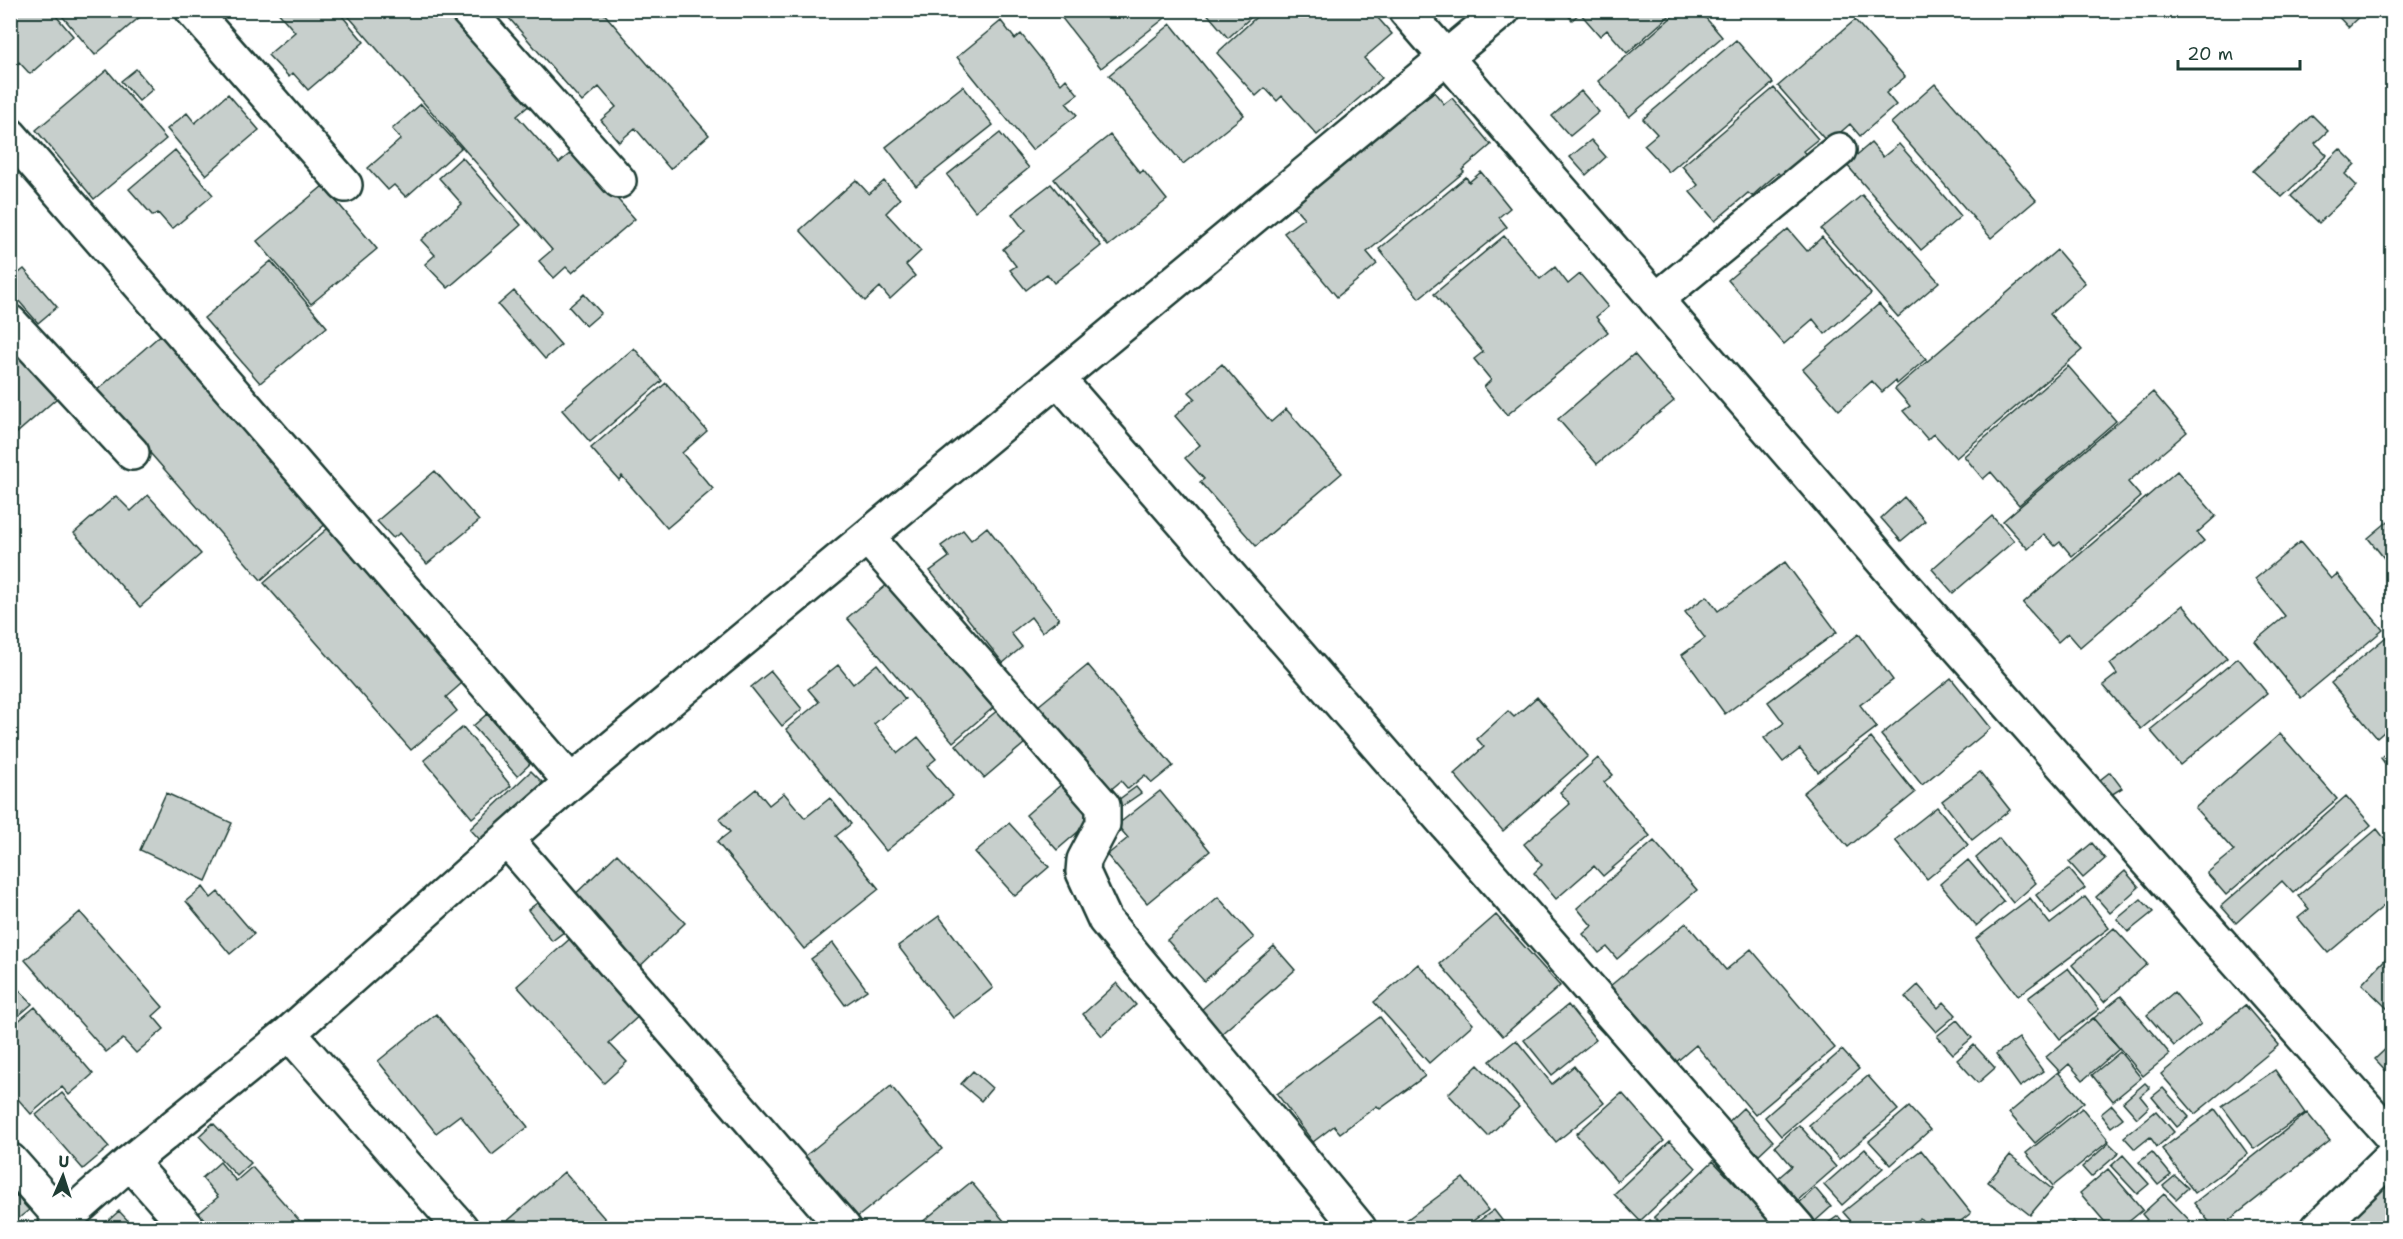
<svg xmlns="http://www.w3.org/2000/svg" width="2403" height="1239" font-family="'Shantell Sans',sans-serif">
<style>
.building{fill:#c7cfcc;stroke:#1f3d34;stroke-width:1.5}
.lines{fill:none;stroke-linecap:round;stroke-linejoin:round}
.minor-casing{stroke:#1f3d34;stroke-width:38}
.minor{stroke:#fff;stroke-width:33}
</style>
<rect width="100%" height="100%" fill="#fff"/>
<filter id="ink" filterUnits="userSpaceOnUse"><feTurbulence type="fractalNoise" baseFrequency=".0167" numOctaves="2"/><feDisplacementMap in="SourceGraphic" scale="12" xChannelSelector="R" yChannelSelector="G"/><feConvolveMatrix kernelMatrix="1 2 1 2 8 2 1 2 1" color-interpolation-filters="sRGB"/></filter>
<g filter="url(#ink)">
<path class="building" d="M10,10H51L73,36L30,74L19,62L10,70Z
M57,10H148L95,55Z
M276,10H337L364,42L308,90L293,73L289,77L268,55L295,32Z
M343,10H453L533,102L517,116L559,163L574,150L635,219L572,273L566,267L554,278L539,261L552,250Z
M502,10H601L709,135L670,169L635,128L619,142L601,120L616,107L599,87L582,102Z
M1070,10H1174V11L1101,68L1061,17Z
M1204,10H1259L1228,38Z
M1264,10H1371L1392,34L1364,58L1382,78L1317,135L1282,96L1277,101L1265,88L1256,96L1217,53Z
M1458,10H1487L1471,25Z
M1563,10H1676L1627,53L1607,30L1600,36L1580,13L1572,20Z
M1680,10H1699L1722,37L1629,117L1598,81Z
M2339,10H2366L2348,27L2335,13Z
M1855,20L1905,77L1886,93L1896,105L1860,136L1850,124L1828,143L1778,86Z
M1001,21L1015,39L1021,34L1061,84L1066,79L1078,94L1066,103L1077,115L1032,150L957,57Z
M1171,24L1244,115L1183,164L1109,75Z
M1736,40L1773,83L1669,172L1644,145L1657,134L1643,119Z
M136,69L153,89L139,101L121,81Z
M107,70L166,139L94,199L36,130Z
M1935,84L2036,200L1991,238L1891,123Z
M963,86L993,125L916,186L886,147Z
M1774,88L1818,139L1803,151L1808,157L1783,178L1778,173L1752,196L1748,193L1715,221L1690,192L1698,185L1682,166Z
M1581,91L1599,112L1570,136L1552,116Z
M1434,92L1444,104L1452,98L1491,145L1462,170L1464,172L1367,252L1377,264L1337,297L1284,233L1304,218L1292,204L1410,107L1412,109Z
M228,94L259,130L206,175L167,129L187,113L195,123Z
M421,104L461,148L406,197L394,185L388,190L368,168L401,139L392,129Z
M2312,115L2328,131L2315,143L2327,155L2282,197L2253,171Z
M1000,133L1029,168L975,211L947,175Z
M1110,135L1140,173L1143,170L1167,200L1108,246L1054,179Z
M1591,140L1606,157L1586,175L1570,157Z
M1871,143L1883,157L1899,144L1961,216L1921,250L1846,164Z
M2340,149L2355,164L2345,174L2357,186L2319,223L2291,196Z
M175,150L213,195L172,229L158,213L153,216L129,189Z
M462,157L521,225L448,288L425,264L435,255L421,240L462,204L439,178Z
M1481,172L1510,208L1499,217L1507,227L1419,298L1379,249L1466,177L1469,182Z
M856,180L869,194L884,181L900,199L886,213L921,251L906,265L915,276L890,299L880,287L865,301L800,230Z
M1051,184L1101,246L1054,283L1047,274L1026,290L1010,270L1016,266L1003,249L1025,231L1012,214Z
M323,186L377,249L311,304L257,241Z
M1862,195L1939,282L1898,317L1821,229Z
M1788,229L1807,251L1822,237L1871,294L1825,334L1813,319L1784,344L1728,280Z
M1504,236L1540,279L1555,267L1568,284L1580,274L1608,307L1596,317L1608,332L1507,415L1484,387L1491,380L1474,359L1483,352L1434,294Z
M2057,250L2085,283L2050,314L2082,350L1956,458L1934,434L1928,440L1903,411L1910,406L1895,389Z
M271,261L327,327L260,383L204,318Z
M24,269L57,307L38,323L10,291V280Z
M514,291L561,345L545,359L498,305Z
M584,294L601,313L586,326L569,307Z
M1879,304L1926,359L1897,384L1895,381L1882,392L1872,381L1839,410L1803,369Z
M10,332L64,392L10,439Z
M164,332L329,521L261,580L96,391Z
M634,348L662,381L590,442L562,410Z
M1634,354L1674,401L1597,464L1558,419Z
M1222,364L1271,422L1286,409L1342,473L1256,546L1200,482L1204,479L1185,458L1200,445L1175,416L1195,398L1189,392Z
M2068,366L2116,421L2019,505L1991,472L1983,479L1964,456Z
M666,383L707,431L682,453L713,489L667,528L622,476L619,480L591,448Z
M2153,392L2187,432L2128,482L2141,497L2072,556L2060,542L2055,546L2044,534L2028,549L2003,521Z
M435,471L479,521L427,564L400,533L393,538L377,521Z
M2177,471L2216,516L2197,533L2204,541L2080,647L2068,633L2058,642L2023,603Z
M148,495L201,554L140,607L74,533L116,496L131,511Z
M1904,497L1925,521L1901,541L1881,518Z
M1992,516L2014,541L1953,593L1932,569Z
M2392,518V568L2368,538Z
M334,523L469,677L446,697L457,711L411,750L264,583Z
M987,527L1059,619L1042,632L1031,617L1011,633L1022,647L1003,663L930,571L949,557L941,546L963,530L971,540Z
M2300,542L2331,579L2337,574L2383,630L2301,698L2255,641L2285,616L2255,579Z
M1785,562L1837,632L1725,714L1682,655L1705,638L1685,612L1707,596L1718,611Z
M895,578L1001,701L953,742L847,618Z
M2183,605L2227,658L2141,729L2103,685L2117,674L2110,664Z
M2392,632V725L2377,738L2331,683Z
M1859,634L1893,680L1860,705L1877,727L1818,772L1800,749L1783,762L1764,738L1784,723L1768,702Z
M2238,658L2267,693L2180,765L2150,730Z
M877,664L905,699L874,724L898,753L918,737L936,759L927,766L953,796L886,851L786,729L819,702L808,689L838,665L853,684Z
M1088,665L1173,766L1152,783L1145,775L1128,789L1121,781L1109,791L1038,706Z
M771,671L802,709L782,726L751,687Z
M1951,678L1991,728L1922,785L1881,735Z
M1537,697L1588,756L1503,831L1454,774L1484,747L1477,739L1508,711L1514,717Z
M1005,704L1032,737L984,778L956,745Z
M487,714L530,764L517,776L473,726Z
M463,727L511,786L472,818L424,760Z
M2280,734L2337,799L2226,895L2207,873L2234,851L2195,808Z
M1871,738L1915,793L1848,847L1803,793Z
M2392,748V773L2381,758Z
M1598,758L1613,775L1604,782L1650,836L1603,876L1594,866L1556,899L1534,873L1542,865L1524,844L1570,804L1560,792Z
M531,771L544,784L483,843L470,829Z
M1980,772L2010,810L1972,840L1942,801Z
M2110,772L2122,788L2111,795L2100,780Z
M1063,783L1094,818L1057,850L1026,815Z
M1136,787L1141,793L1118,809L1114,803Z
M756,789L769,805L784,793L805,818L830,798L851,824L836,836L879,889L804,949L717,842L730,832L719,819Z
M1160,791L1210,851L1147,903L1107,855L1128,838L1117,825Z
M166,793L232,823L206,881L140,850Z
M2346,796L2371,825L2293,893L2282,881L2236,923L2221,906Z
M1937,807L1968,845L1927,879L1895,840Z
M1009,823L1049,867L1015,896L975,852Z
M2377,829L2392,848V899L2328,953L2298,918L2309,909L2298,896Z
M1999,838L2036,883L2013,903L1976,858Z
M1654,841L1697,890L1617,959L1607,947L1599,953L1583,934L1592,926L1577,908Z
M2092,843L2105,859L2083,878L2069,862Z
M617,854L685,923L633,973L565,904Z
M1968,860L2004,902L1976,926L1940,884Z
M2069,869L2085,888L2051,914L2036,895Z
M2125,871L2139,887L2110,913L2096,897Z
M203,887L211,898L218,892L254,934L230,954L186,901Z
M1218,897L1254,938L1204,981L1167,940Z
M2085,897L2109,928L2018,996L1976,939L2030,898L2050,924Z
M2141,899L2153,912L2128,932L2117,919Z
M541,900L565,931L552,941L528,910Z
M80,912L163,1007L153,1016L164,1029L136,1053L123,1039L106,1052L25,960Z
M1496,915L1560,986L1503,1036L1440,964Z
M939,916L993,988L953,1018L898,946Z
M1686,923L1726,970L1751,949L1835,1048L1755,1115L1696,1045L1675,1063L1610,986Z
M2114,928L2147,964L2104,1002L2072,965Z
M573,936L642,1013L609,1043L627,1062L604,1083L517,986Z
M833,943L867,990L845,1005L811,959Z
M1274,946L1295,970L1213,1041L1193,1017Z
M2392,952V1013L2362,984Z
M1418,964L1473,1024L1429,1063L1374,1002Z
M2068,968L2099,1009L2060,1039L2028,998Z
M10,980L32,1004L10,1023Z
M1117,983L1136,1005L1102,1036L1083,1014Z
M1918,985L1938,1008L1944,1002L1956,1015L1936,1032L1905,997Z
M2174,992L2201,1024L2174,1046L2147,1015Z
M2121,996L2170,1054L2143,1076L2094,1018Z
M1568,1005L1596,1040L1552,1075L1524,1040Z
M2245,1005L2279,1045L2195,1114L2161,1074Z
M35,1007L93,1074L69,1095L62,1087L31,1114L10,1090V1028Z
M1590,1009L1609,1030L1604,1034L1585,1014Z
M436,1014L528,1127L492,1155L460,1115L436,1133L378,1061Z
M1380,1017L1425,1076L1380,1109L1377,1106L1340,1133L1334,1126L1313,1142L1277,1094Z
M2093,1018L2119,1049L2083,1080L2069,1064L2060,1072L2046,1057Z
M1957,1020L1972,1038L1953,1054L1937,1036Z
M2019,1038L2043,1071L2020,1087L1996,1054Z
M1516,1040L1552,1084L1574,1066L1604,1103L1556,1142L1490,1061Z
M2392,1043V1077L2375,1059Z
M1974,1045L1995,1068L1978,1083L1957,1060Z
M1842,1050L1859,1069L1781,1136L1765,1117Z
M2120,1052L2141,1078L2113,1101L2092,1075Z
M1478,1065L1519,1107L1488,1136L1448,1094Z
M2275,1070L2305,1113L2254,1149L2222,1106Z
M973,1071L992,1088L981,1101L961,1084Z
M2058,1072L2084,1102L2035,1143L2009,1113Z
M1868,1076L1898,1110L1839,1159L1809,1125Z
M2145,1083L2150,1088L2140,1096L2149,1107L2137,1118L2123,1102Z
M891,1086L942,1149L850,1223L799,1161Z
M2163,1088L2189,1117L2177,1127L2152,1097Z
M62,1093L109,1147L83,1169L36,1115Z
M1622,1093L1664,1141L1617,1181L1576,1134Z
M2112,1105L2123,1118L2111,1127L2101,1114Z
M1909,1107L1930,1130L1891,1165L1869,1141Z
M1743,1108L1773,1141L1756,1157L1725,1125Z
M2082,1108L2109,1141L2053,1186L2026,1153Z
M2215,1109L2248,1154L2195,1193L2162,1149Z
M2156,1111L2174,1132L2157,1147L2150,1137L2135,1149L2124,1137Z
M2307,1113L2330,1141L2219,1228H2214L2194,1203Z
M213,1123L251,1163L237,1176L199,1136Z
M1799,1125L1836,1167L1797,1201L1777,1179L1792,1166L1775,1146Z
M1670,1141L1696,1168L1640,1221L1614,1194Z
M2109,1143L2119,1153L2091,1177L2082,1167Z
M1865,1149L1883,1168L1842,1205L1824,1185Z
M1921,1150L1971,1213L1952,1228H1929L1920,1218L1907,1228H1857L1843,1212Z
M2152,1152L2171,1175L2158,1185L2139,1162Z
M2010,1155L2052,1189L2030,1215L1988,1182Z
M2123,1155L2149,1184L2137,1194L2111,1166Z
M1713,1161L1771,1222L1764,1228H1665L1654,1217Z
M220,1162L236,1181L252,1167L306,1228H211L198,1214L218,1197L202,1178Z
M2108,1169L2143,1210L2121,1228H2110L2080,1193Z
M564,1172L613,1228H509L504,1224Z
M2175,1176L2188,1188L2176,1199L2163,1186Z
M1463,1178L1488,1210L1463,1228H1405L1401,1224Z
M971,1182L1010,1228H915Z
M2384,1183L2392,1192V1228H2340Z
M1815,1188L1831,1207L1812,1224L1795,1207Z
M10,1189L29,1210L10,1225Z
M2164,1194L2197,1228H2138L2147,1220L2142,1214Z
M1494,1210L1508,1228H1469Z
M119,1211L135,1228H102L101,1227Z
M1838,1216L1848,1228H1821Z
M1650,1220L1658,1228H1640Z
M1979,1221L1986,1228H1971Z
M2073,1221L2081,1228H2065Z"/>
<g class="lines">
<defs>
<path id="minor" d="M192,10L345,185
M467,10L619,181
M1405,10L1907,589L2392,1137
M10,135L571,782
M1656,300L1839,150
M10,322L132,453
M1058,379L1798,1228
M868,538L1103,806V824L1084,860L1083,872L1105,920L1359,1228
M507,840L844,1228
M289,1033L461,1228
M10,1160L64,1221
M130,1162L188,1228
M55,1228L130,1162L289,1033L571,782L1503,10
M2318,1228L2392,1156"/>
</defs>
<use href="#minor" class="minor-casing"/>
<use href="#minor" class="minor"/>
</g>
</g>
<rect width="2403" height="1239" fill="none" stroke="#fff" stroke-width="36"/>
<rect x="18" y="18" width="2367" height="1203" fill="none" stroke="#1f3d34" stroke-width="2" filter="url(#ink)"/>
<g transform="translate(63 1176) rotate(3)" stroke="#ffffff" stroke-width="4.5" paint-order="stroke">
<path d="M0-4.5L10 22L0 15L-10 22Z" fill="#1f3d34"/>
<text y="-9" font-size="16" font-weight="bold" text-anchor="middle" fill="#1f3d34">U</text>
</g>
<path d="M2178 60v9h122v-9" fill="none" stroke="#1f3d34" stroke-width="3"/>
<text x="2187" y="60" font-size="18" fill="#1f3d34" stroke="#ffffff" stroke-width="4.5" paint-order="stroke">20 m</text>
</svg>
